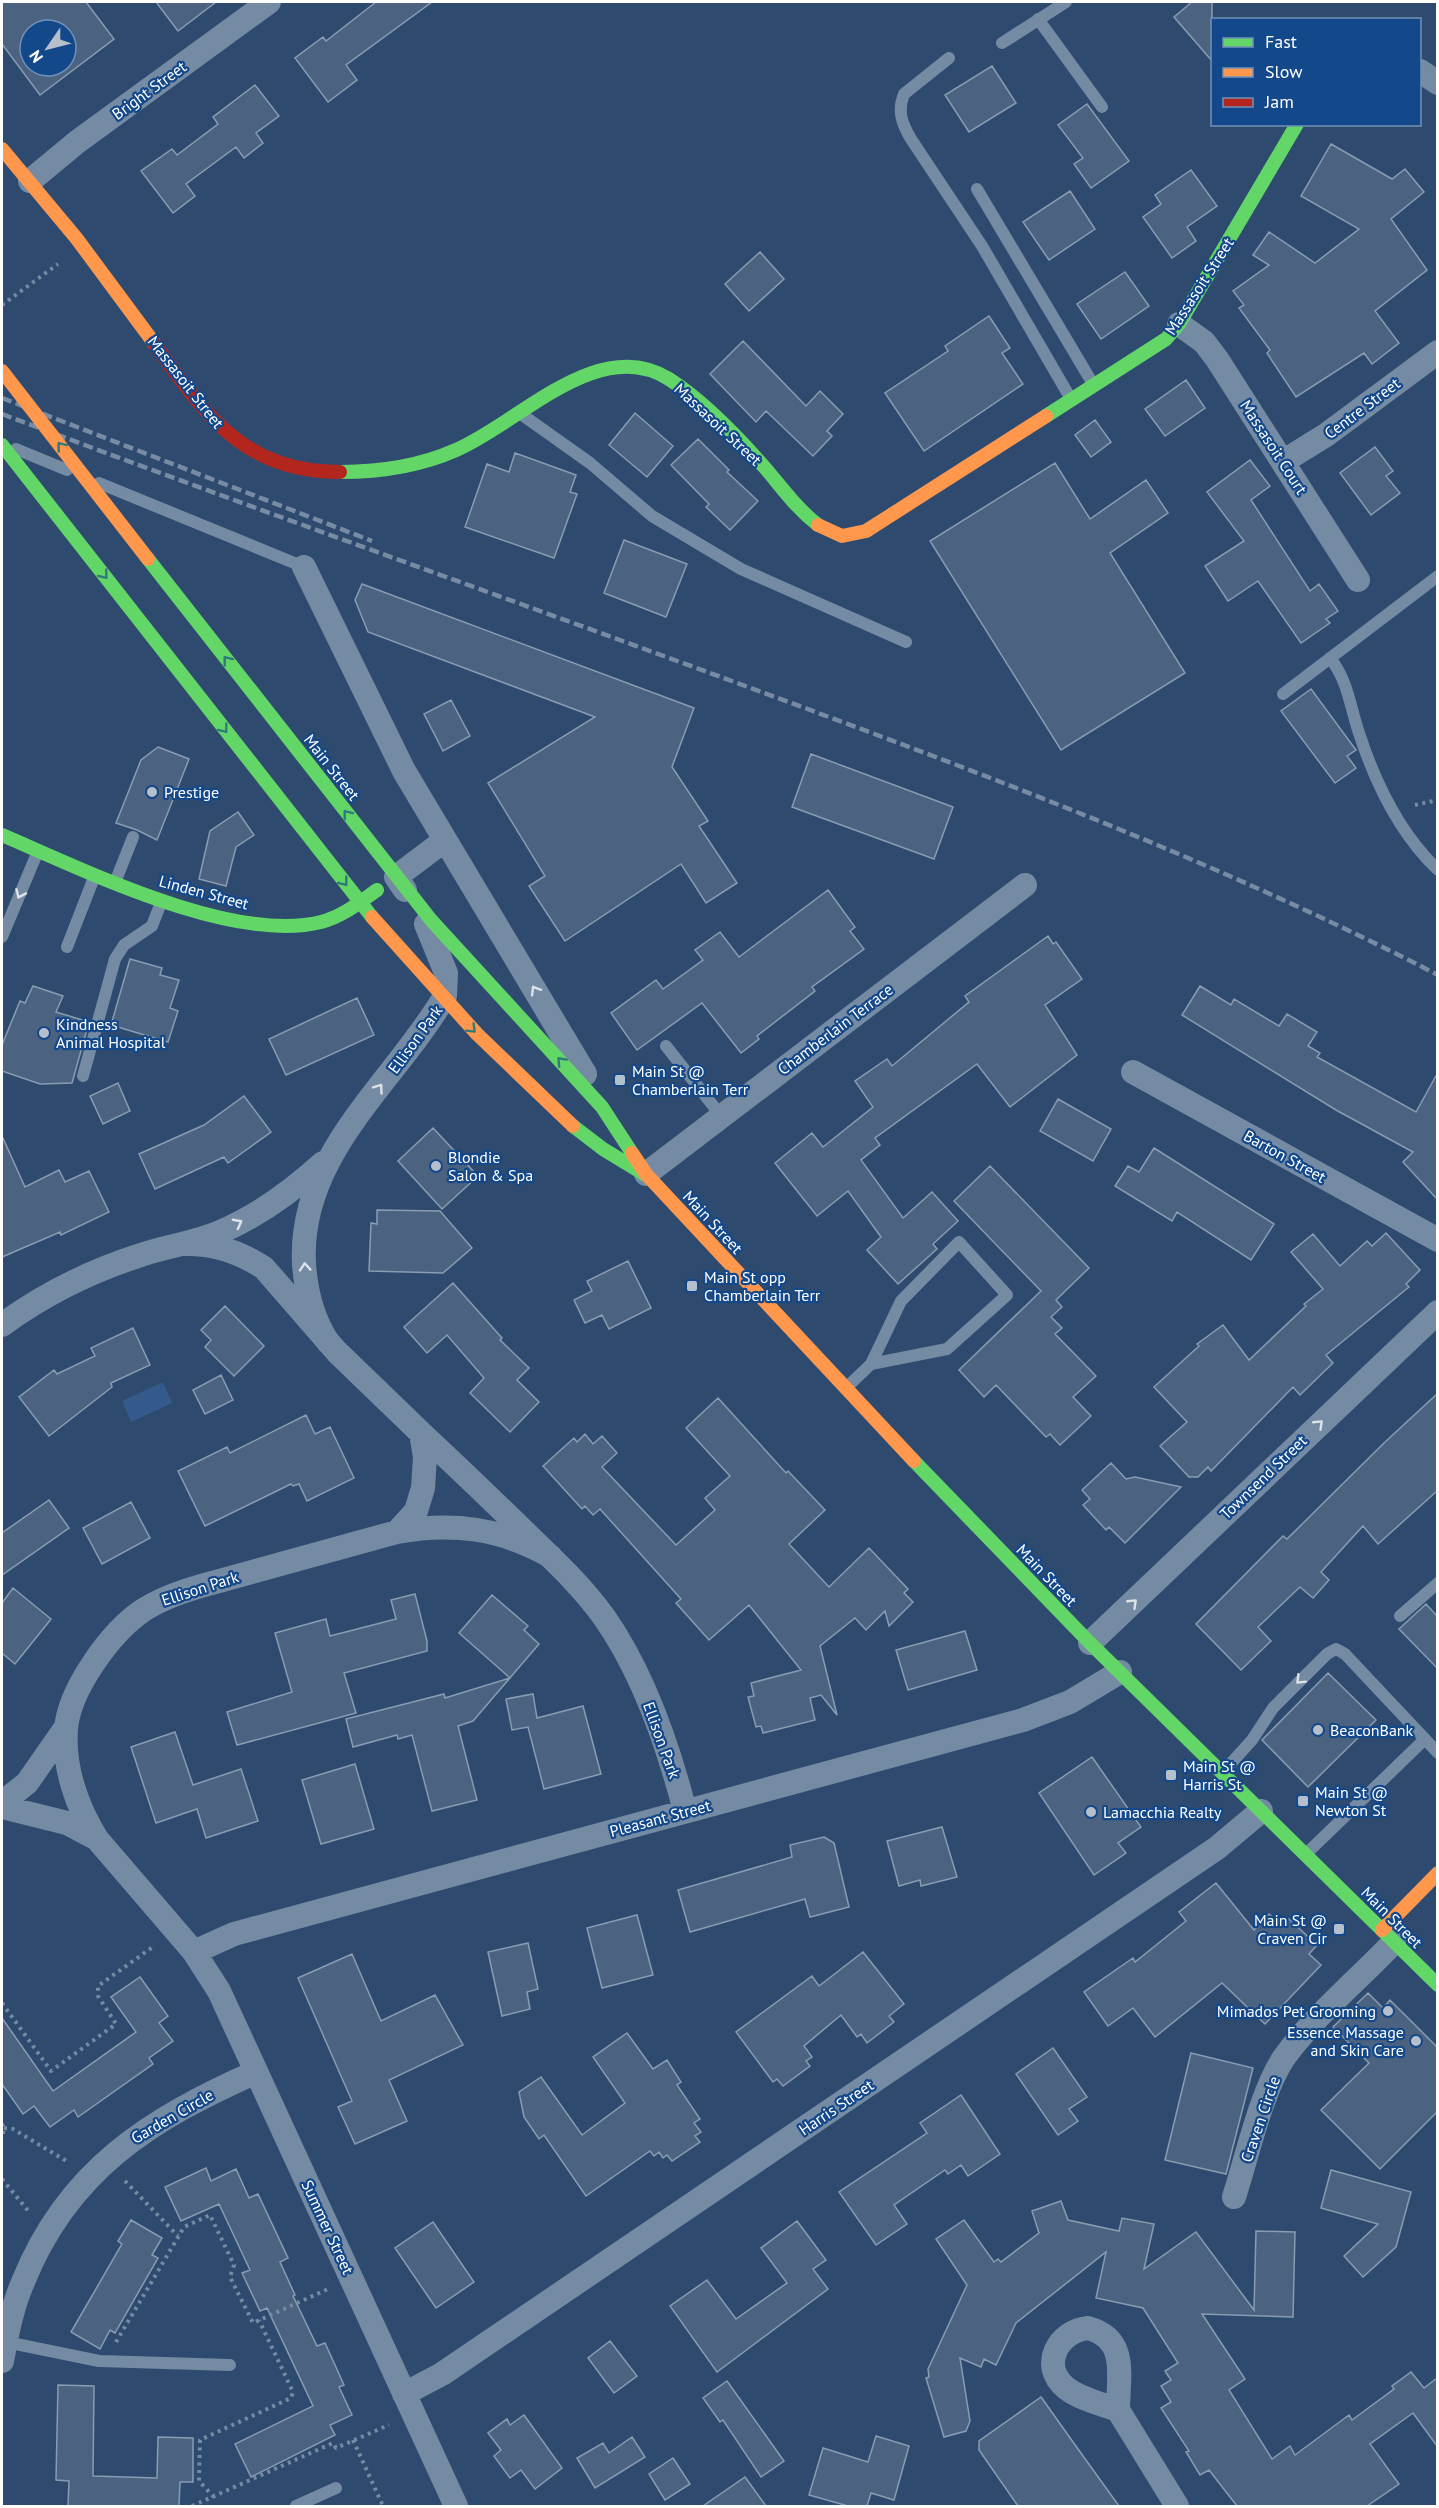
<svg xmlns="http://www.w3.org/2000/svg" width="1439" height="2508" font-family="'PT Sans',sans-serif">
<style>
.water{fill:#335a8a}
.building{fill:#4b6380;stroke:#899cb2;stroke-width:1.5;fill-rule:evenodd}
.lines{fill:none;stroke-linecap:round;stroke-linejoin:round}
.path{stroke:#758ba4;stroke-width:4;stroke-dasharray:3 4.5;stroke-linecap:butt}
.lane{stroke:#758ba4;stroke-width:12}
.street{stroke:#758ba4;stroke-width:24}
.fast{stroke:#63d668;stroke-width:14}
.slow{stroke:#ff974d;stroke-width:14}
.jam{stroke:#b3261e;stroke-width:14}
.rail{stroke:#778ba3;stroke-width:4.5;stroke-dasharray:10 4.5;stroke-linecap:butt}
.slow-bridge{stroke:#ff974d;stroke-width:14}
.oneway{stroke:#2f7a7e}
.oneway2{stroke:#dce2e8}
.poi-dot{fill:#b6c0cd;stroke:#13488a;stroke-width:2}
.labels{text-anchor:middle;dominant-baseline:central;stroke-width:4.5;stroke-linejoin:round;paint-order:stroke}
.street-label{font-size:16px;fill:#fff;stroke:#13488a}
.poi-label{font-size:16px;fill:#fff;stroke:#13488a;text-anchor:start}
</style>
<rect width="100%" height="100%" fill="#2e4b6f"/>
<path class="water" d="M163,1382L172,1403L131,1422L122,1401Z"/>
<path class="building" d="M2,2H86L114,39L40,95L2,44ZM30,30H66V66H30Z
M156,2H216L178,31Z
M376,2H432L346,65L357,80L328,102L295,58L323,37L326,41Z
M1192,2H1212V61L1174,17Z
M992,66L1016,103L969,132L945,95Z
M255,85L279,116L256,133L263,143L244,158L236,147L186,184L195,196L173,213L141,171L172,149L177,155L218,124L213,117Z
M1087,104L1129,161L1091,188L1074,164L1083,158L1058,125Z
M1331,144L1392,179L1405,169L1424,192L1391,219L1427,270L1375,311L1399,343L1372,364L1364,353L1296,397L1267,353L1270,350L1239,308L1244,305L1233,291L1269,265L1253,255L1269,232L1315,263L1359,229L1301,196Z
M1191,170L1217,206L1187,227L1196,241L1172,258L1143,217L1161,204L1155,195Z
M1070,191L1095,229L1049,260L1023,222Z
M760,252L784,279L749,311L725,284Z
M1125,272L1149,306L1101,339L1077,304Z
M989,316L1010,348L1002,353L1023,384L924,451L885,393L948,351L945,346Z
M743,341L806,406L820,391L843,414L827,431L832,436L813,456L766,411L756,422L710,374Z
M1186,380L1205,408L1165,436L1145,409Z
M635,413L673,446L647,477L609,445Z
M1095,420L1111,442L1091,457L1075,435Z
M698,439L729,470L727,472L758,501L730,530L706,507L709,504L671,465Z
M1375,447L1393,471L1386,476L1400,493L1371,515L1340,473Z
M515,453L576,475L570,492L577,494L554,558L465,527L487,464L509,472Z
M1250,460L1270,486L1251,500L1310,591L1319,584L1338,611L1326,619L1330,623L1301,643L1258,581L1228,601L1205,566L1244,541L1207,492Z
M1055,463L1090,519L1146,480L1168,513L1110,553L1185,673L1061,750L930,541Z
M624,540L687,564L666,617L604,593Z
M362,584L694,708L672,767L708,821L699,826L737,883L706,903L681,864L565,941L529,886L545,876L488,783L595,717L368,632L355,600Z
M1311,689L1356,750L1347,756L1356,768L1335,783L1281,711Z
M451,700L470,736L443,751L424,714Z
M158,747L189,759L157,840L137,830L116,823L141,760Z
M811,754L953,807L934,859L792,807Z
M238,812L254,835L236,847L226,886L199,879L210,831Z
M828,890L855,927L850,931L864,949L812,987L815,991L757,1036L759,1039L741,1053L702,1003L637,1050L611,1013L656,980L663,989L703,960L695,950L720,932L739,957Z
M1048,936L1053,944L1056,942L1082,979L1045,1005L1077,1055L1010,1107L977,1064L875,1138L880,1145L861,1160L903,1218L932,1192L958,1221L933,1244L937,1249L898,1284L867,1250L881,1237L848,1191L817,1216L775,1163L812,1133L823,1147L873,1107L855,1081L887,1059L892,1066L969,1002L965,996Z
M130,959L162,968L160,975L179,980L170,1008L178,1011L168,1042L111,1025Z
M33,986L63,996L56,1012L89,1022L72,1083L40,1084L2,1071V1045L20,1001L25,1003Z
M1200,986L1231,1005L1234,999L1279,1026L1287,1014L1317,1032L1308,1046L1320,1053L1317,1057L1416,1112L1437,1074V1199L1403,1162L1413,1152L1336,1110L1182,1015Z
M357,998L374,1035L286,1075L269,1039Z
M118,1083L130,1111L103,1124L90,1096Z
M244,1096L271,1132L228,1163L224,1157L155,1189L139,1154L204,1125Z
M1058,1099L1111,1129L1093,1161L1040,1131Z
M433,1128L478,1176L442,1209L398,1161Z
M2,1136L25,1187L59,1170L65,1182L89,1171L109,1212L61,1235L60,1232L2,1257Z
M1154,1148L1274,1224L1251,1260L1177,1212L1172,1221L1115,1186L1128,1166L1139,1172Z
M990,1166L1089,1268L1056,1300L1062,1307L1051,1317L1062,1328L1055,1334L1096,1376L1073,1397L1091,1416L1060,1445L1050,1434L1046,1437L996,1385L984,1397L959,1370L1041,1291L954,1201Z
M377,1210L440,1211L472,1248L443,1273L369,1271L371,1223L377,1224Z
M1386,1233L1420,1270L1406,1284L1409,1287L1326,1355L1333,1363L1300,1395L1293,1387L1211,1471L1208,1467L1198,1477H1189L1160,1446L1187,1422L1154,1387L1199,1346L1197,1344L1223,1325L1249,1360L1306,1306L1304,1304L1323,1289L1291,1252L1313,1234L1340,1266L1367,1241L1372,1246Z
M628,1261L651,1308L609,1329L602,1315L585,1323L574,1300L592,1291L587,1281Z
M453,1283L502,1338L500,1340L529,1368L517,1380L539,1402L510,1432L470,1393L484,1378L447,1335L427,1353L404,1327Z
M225,1306L264,1346L234,1376L205,1347L211,1340L201,1330Z
M133,1328L150,1365L111,1383L112,1387L49,1436L19,1397L54,1370L57,1374L95,1356L91,1348Z
M221,1375L233,1400L205,1414L193,1390Z
M1437,1394V1491L1378,1544L1363,1526L1321,1572L1329,1580L1313,1598L1300,1587L1258,1627L1271,1641L1241,1670L1196,1624L1283,1536L1287,1539L1384,1443Z
M718,1398L786,1473L788,1471L825,1510L789,1544L829,1587L869,1548L908,1589L904,1593L913,1602L889,1626L885,1611L866,1630L855,1618L820,1646L837,1715L821,1695L810,1698L815,1720L763,1733L761,1726L756,1727L748,1697L754,1696L751,1683L801,1670L749,1605L709,1640L676,1603L681,1599L600,1509L593,1515L585,1506L582,1509L543,1466L574,1438L577,1442L585,1434L593,1444L602,1436L617,1453L602,1467L676,1545L715,1510L705,1498L730,1476L686,1428Z
M306,1415L315,1434L330,1427L354,1478L307,1501L299,1484L293,1486L291,1484L205,1526L178,1471L227,1447L230,1453Z
M1111,1463L1126,1479L1135,1477L1181,1487L1125,1543L1109,1527L1106,1530L1083,1505L1090,1499L1082,1490Z
M49,1500L69,1528L2,1575V1533Z
M131,1502L150,1538L102,1564L83,1528Z
M13,1588L51,1619L15,1664L2,1653V1603Z
M415,1594L427,1641V1651L344,1673L356,1713L237,1745L227,1712L292,1692L275,1633L326,1619L330,1636L396,1619L391,1600Z
M492,1595L528,1626L524,1630L539,1644L473,1721L458,1726L477,1800L432,1811L412,1735L398,1739L397,1735L353,1747L346,1719L444,1694L445,1698L510,1678L459,1633Z
M1426,1604L1437,1616V1668L1399,1629Z
M965,1631L977,1670L908,1690L896,1650Z
M1328,1673L1376,1720L1308,1787L1262,1740Z
M533,1694L537,1718L583,1706L601,1774L544,1789L528,1727L512,1730L506,1699Z
M175,1732L193,1785L241,1769L258,1821L206,1838L197,1809L156,1823L131,1747Z
M1092,1757L1141,1827L1118,1843L1126,1853L1094,1875L1039,1793Z
M355,1764L374,1829L321,1844L302,1780Z
M942,1827L957,1877L921,1886L920,1880L899,1886L887,1841Z
M824,1837L834,1843L849,1907L810,1917L805,1899L690,1932L678,1890L792,1857L790,1845Z
M1216,1883L1254,1930L1269,1914L1282,1926L1289,1919L1317,1945L1309,1954L1321,1965L1265,2024L1222,1983L1155,2037L1133,2008L1108,2026L1084,1992L1133,1958L1135,1962L1186,1921L1179,1912Z
M637,1915L653,1975L602,1988L587,1928Z
M528,1943L538,1989L527,1992L530,2009L502,2016L488,1952Z
M863,1952L904,2004L889,2016L894,2022L867,2043L861,2034L857,2037L841,2015L804,2046L812,2057L806,2061L810,2066L783,2086L777,2079L773,2082L736,2032L812,1976L819,1986Z
M352,1954L381,2021L435,1995L463,2045L389,2080L407,2121L355,2144L338,2107L352,2101L298,1978Z
M140,1977L168,2016L159,2023L173,2041L149,2058L153,2064L78,2117L74,2110L50,2127L34,2106L23,2114L2,2084V2018L53,2091L136,2032L111,1997Z
M1368,1993L1383,2008L1390,2000L1437,2047V2112L1380,2169L1321,2110L1369,2063L1333,2027Z
M627,2033L653,2069L667,2060L681,2082L677,2085L700,2119L694,2123L701,2132L695,2136L700,2142L672,2161L667,2155L663,2158L659,2152L654,2156L650,2151L586,2196L544,2135L539,2139L524,2117L519,2092L541,2077L582,2135L625,2103L593,2057Z
M1053,2048L1087,2097L1069,2109L1078,2121L1058,2135L1016,2074Z
M1191,2053L1253,2068L1226,2174L1165,2160Z
M961,2095L1000,2154L968,2176L961,2165L948,2174L945,2170L894,2205L907,2224L876,2245L839,2192L927,2133L920,2123Z
M206,2168L211,2181L236,2169L249,2198L258,2194L288,2258L280,2262L295,2295L293,2296L317,2346L325,2343L344,2385L339,2387L352,2415L330,2425L335,2435L251,2477L235,2444L313,2406L267,2308L260,2311L242,2273L250,2270L219,2204L181,2221L165,2187Z
M1331,2170L1411,2192L1396,2247L1363,2277L1344,2256L1378,2224L1321,2208Z
M1061,2201L1068,2220L1119,2231L1122,2218L1154,2224L1144,2269L1196,2232L1254,2310L1256,2231L1295,2232L1293,2317L1202,2314L1245,2379L1229,2390L1272,2459L1290,2446L1295,2455L1349,2415L1352,2420L1394,2389L1392,2386L1411,2372L1424,2388L1437,2378V2446L1413,2413L1370,2444L1399,2484L1367,2506H1237L1209,2470L1200,2475L1186,2452L1189,2451L1161,2408L1171,2402L1161,2386L1171,2380L1165,2371L1178,2363L1143,2308L1096,2298L1106,2252L1016,2323L996,2365L984,2359L981,2367L960,2358L970,2421L966,2431L944,2437L926,2378L929,2377L928,2369L967,2285L936,2239L964,2220L994,2262L998,2259L1001,2262L1039,2233L1032,2211Z
M131,2220L162,2238L152,2255L158,2258L115,2333L110,2330L100,2349L71,2332L122,2244L118,2241Z
M797,2221L826,2260L813,2269L828,2289L717,2372L670,2306L707,2280L736,2319L787,2283L761,2248Z
M433,2222L474,2282L436,2308L395,2248Z
M610,2341L637,2376L614,2393L588,2358Z
M727,2381L784,2461L761,2477L723,2420L720,2422L703,2398Z
M58,2385L94,2386L93,2476L157,2478L158,2437L193,2438V2482H180L179,2506H68L69,2481L56,2480Z
M1041,2397L1078,2449L1119,2506H1018L979,2450V2441Z
M524,2415L562,2468L535,2489L521,2470L510,2478L494,2456L501,2450L488,2433L507,2419L510,2425Z
M876,2436L909,2446L894,2500L871,2493L867,2506H848L809,2495L823,2448L868,2462Z
M632,2437L645,2457L595,2488L577,2458L603,2443L609,2453Z
M673,2458L690,2484L665,2500L649,2474Z
M745,2477L766,2506H703Z"/>
<g class="lines">
<path class="path" d="M2,305L58,264
M1415,805L1438,800
M2,2003L51,2071L116,2024L98,1996V1986L154,1946
M2,2124L4,2128L2,2138
M4,2128L13,2129L68,2162
M2,2179L30,2213
M125,2181L178,2236
M116,2342L184,2227L210,2215L234,2265L230,2277L253,2323L328,2289
M353,2440L383,2506
M214,2497L199,2481L200,2440L291,2398L293,2392L259,2320
M192,2506L333,2443L336,2448L389,2425"/>
<path class="lane" d="M1038,19L1102,107
M1002,43L1066,2
M949,58L904,94C897,111 902,124 911,139L982,246L1071,399
M977,189L1093,384
M521,414L590,463L652,516L741,569L906,642
M16,449L67,470
M99,483L304,567
M1330,658C1347,679 1350,705 1358,730C1374,780 1400,834 1438,870
M1283,694L1438,576
M116,880L133,837
M2,937L38,851
M67,947L95,875
M666,1046L722,1117
M83,1076L115,959L124,945L152,926L162,900
M846,1388L871,1364L947,1349L1007,1295L959,1242L901,1301L871,1364
M1400,1616L1438,1583
M1224,1771L1252,1740L1273,1708L1327,1654L1336,1649L1345,1654L1438,1753
M1307,1853L1425,1739
M6,2342L99,2361L230,2365
M296,2506L336,2488"/>
<path class="street" d="M1420,71L1438,83
M30,181L77,142L269,2
M1179,324L1204,342L1217,359L1358,580
M1284,461L1326,435L1438,352
M304,567L404,771L585,1074
M405,890L396,877L445,840
M1133,1072L1438,1240
M646,1174L1025,885
M184,1244C213,1243 240,1252 264,1268L337,1352L421,1433L425,1457L423,1488L416,1511L397,1532
M2,1325C44,1294 91,1271 141,1255C167,1246 195,1243 220,1232C258,1216 292,1191 323,1163
M328,1342C312,1318 306,1292 304,1264C298,1154 394,1083 445,996L446,973L426,924
M421,1433C459,1468 496,1504 533,1540C558,1564 584,1589 604,1617C644,1674 668,1745 685,1811
M1090,1643L1438,1312
M2,1803L27,1783L66,1727
M2,1807L67,1823L97,1839L194,1952L219,1991L456,2506
M97,1839C77,1807 63,1767 66,1729C69,1690 110,1633 142,1611C160,1599 180,1592 201,1586L397,1532C452,1522 501,1528 550,1556
M194,1952L234,1934L1023,1720L1070,1702L1120,1672
M1234,2197C1247,2157 1261,2093 1283,2059C1310,2020 1361,1977 1394,1942
M1088,2328C1129,2339 1118,2377 1118,2410C1102,2404 1080,2399 1066,2388C1039,2366 1058,2331 1088,2328Z
M2,2361C7,2334 12,2307 23,2282C68,2170 150,2119 256,2072
M404,2394L442,2374L1217,1848L1261,1811
M1118,2410L1177,2506"/>
<path class="fast" d="M1046,416L1166,339L1179,324L1297,124
M2,445L372,917
M340,472C380,472 420,466 456,450C518,424 598,334 669,379C705,402 738,437 766,469C783,489 797,509 818,525
M148,559L431,920L602,1107L632,1153
M2,835C84,870 233,944 321,922C342,917 360,902 377,890
M573,1126L603,1149L644,1174
M914,1461L1090,1643L1438,1985"/>
<path class="slow" d="M2,149L77,239L154,343
M818,525L842,536L866,531L1046,416
M372,917L477,1034L573,1126
M632,1153L646,1174L914,1461
M1382,1930L1438,1873"/>
<path class="jam" d="M154,343C206,415 243,472 340,472"/>
<path class="rail" d="M2,398L372,541
M2,414C267,514 536,608 802,707C1018,787 1233,869 1438,975"/>
<path class="slow-bridge" d="M2,371L148,559"/>
</g>
<defs><path id="oneway-chevron" d="M-2-3.5L2.5 0L-2 3.5" fill="none" stroke-width="1.6" stroke-linecap="round" stroke-linejoin="round" transform="scale(1.5)"/></defs>
<g class="oneway">
<use href="#oneway-chevron" transform="translate(61 446) rotate(-128)"/>
<use href="#oneway-chevron" transform="translate(104 575) rotate(52)"/>
<use href="#oneway-chevron" transform="translate(227 660) rotate(-128)"/>
<use href="#oneway-chevron" transform="translate(224 729) rotate(52)"/>
<use href="#oneway-chevron" transform="translate(347 814) rotate(-128)"/>
<use href="#oneway-chevron" transform="translate(344 882) rotate(52)"/>
<use href="#oneway-chevron" transform="translate(472 1029) rotate(45)"/>
<use href="#oneway-chevron" transform="translate(561 1061) rotate(-133)"/>
</g>
<g class="oneway2">
<use href="#oneway-chevron" transform="translate(20 894) rotate(114)"/>
<use href="#oneway-chevron" transform="translate(535 990) rotate(-121)"/>
<use href="#oneway-chevron" transform="translate(379 1088) rotate(-54)"/>
<use href="#oneway-chevron" transform="translate(238 1223) rotate(-28)"/>
<use href="#oneway-chevron" transform="translate(305 1267) rotate(-94)"/>
<use href="#oneway-chevron" transform="translate(1319 1424) rotate(-44)"/>
<use href="#oneway-chevron" transform="translate(1133 1603) rotate(-44)"/>
<use href="#oneway-chevron" transform="translate(1300 1680) rotate(135)"/>
</g>
<g class="poi-dot">
<circle cx="152" cy="792" r="6"/>
<circle cx="44" cy="1033" r="6"/>
<rect x="614" y="1074" width="12" height="12" rx="3"/>
<circle cx="436" cy="1166" r="6"/>
<rect x="686" y="1280" width="12" height="12" rx="3"/>
<circle cx="1318" cy="1730" r="6"/>
<rect x="1165" y="1769" width="12" height="12" rx="3"/>
<rect x="1297" y="1795" width="12" height="12" rx="3"/>
<circle cx="1091" cy="1812" r="6"/>
<rect x="1333" y="1923" width="12" height="12" rx="3"/>
<circle cx="1388" cy="2011" r="6"/>
<circle cx="1416" cy="2041" r="6"/>
</g>
<g class="labels">
<g class="street-label">
<text transform="translate(149 90) rotate(-36)">Bright Street</text>
<text transform="translate(1199 286) rotate(-57)">Massasoit Street</text>
<text transform="translate(186 382) rotate(52)">Massasoit Street</text>
<text transform="translate(1362 408) rotate(-37)">Centre Street</text>
<text transform="translate(718 424) rotate(43)">Massasoit Street</text>
<text transform="translate(1274 447) rotate(57)">Massasoit Court</text>
<text transform="translate(332 767) rotate(52)">Main Street</text>
<text transform="translate(204 892) rotate(15)">Linden Street</text>
<text transform="translate(835 1029) rotate(-37)">Chamberlain Terrace</text>
<text transform="translate(415 1039) rotate(-54)">Ellison Park</text>
<text transform="translate(1285 1156) rotate(29)">Barton Street</text>
<text transform="translate(713 1222) rotate(47)">Main Street</text>
<text transform="translate(1263 1477) rotate(-44)">Townsend Street</text>
<text transform="translate(1047 1575) rotate(46)">Main Street</text>
<text transform="translate(200 1588) rotate(-18)">Ellison Park</text>
<text transform="translate(662 1740) rotate(70)">Ellison Park</text>
<text transform="translate(660 1818) rotate(-15)">Pleasant Street</text>
<text transform="translate(1392 1917) rotate(45)">Main Street</text>
<text transform="translate(836 2107) rotate(-34)">Harris Street</text>
<text transform="translate(172 2116) rotate(-30)">Garden Circle</text>
<text transform="translate(1260 2119) rotate(-71)">Craven Circle</text>
<text transform="translate(328 2227) rotate(65)">Summer Street</text>
</g>
<g class="poi-label">
<text x="164" y="792">Prestige</text>
<text x="56" y="1024">Kindness<tspan x="56" dy="18">Animal Hospital</tspan></text>
<text x="632" y="1071">Main St @<tspan x="632" dy="18">Chamberlain Terr</tspan></text>
<text x="448" y="1157">Blondie<tspan x="448" dy="18">Salon &amp; Spa</tspan></text>
<text x="704" y="1277">Main St opp<tspan x="704" dy="18">Chamberlain Terr</tspan></text>
<text x="1330" y="1730">BeaconBank</text>
<text x="1183" y="1766">Main St @<tspan x="1183" dy="18">Harris St</tspan></text>
<text x="1315" y="1792">Main St @<tspan x="1315" dy="18">Newton St</tspan></text>
<text x="1103" y="1812">Lamacchia Realty</text>
<text x="1327" y="1920" text-anchor="end">Main St @<tspan x="1327" dy="18">Craven Cir</tspan></text>
<text x="1376" y="2011" text-anchor="end">Mimados Pet Grooming</text>
<text x="1404" y="2032" text-anchor="end">Essence Massage<tspan x="1404" dy="18">and Skin Care</tspan></text>
</g>
</g>
<rect width="1439" height="2508" fill="none" stroke="#ffffff" stroke-width="6"/>
<rect x="1211" y="18" width="210" height="108" fill="#13488a" stroke="#7191b9" stroke-width="1.5"/>
<rect x="1223" y="38" width="30" height="9" fill="#63d668" stroke="#7191b9" stroke-width="1.5"/>
<text x="1265" y="48" font-size="18" fill="#ffffff">Fast</text>
<rect x="1223" y="68" width="30" height="9" fill="#ff974d" stroke="#7191b9" stroke-width="1.5"/>
<text x="1265" y="78" font-size="18" fill="#ffffff">Slow</text>
<rect x="1223" y="98" width="30" height="9" fill="#b3261e" stroke="#7191b9" stroke-width="1.5"/>
<text x="1265" y="108" font-size="18" fill="#ffffff">Jam</text>
<g transform="translate(48 48) rotate(235)"><circle r="28" fill="#13488a" stroke="#7191b9" stroke-width="1.5"/>
<path d="M0-4.5L10 22L0 15L-10 22Z" fill="#b6c0cd"/>
<text y="-9" font-size="16" font-weight="bold" text-anchor="middle" fill="#ffffff">N</text>
</g>
</svg>
